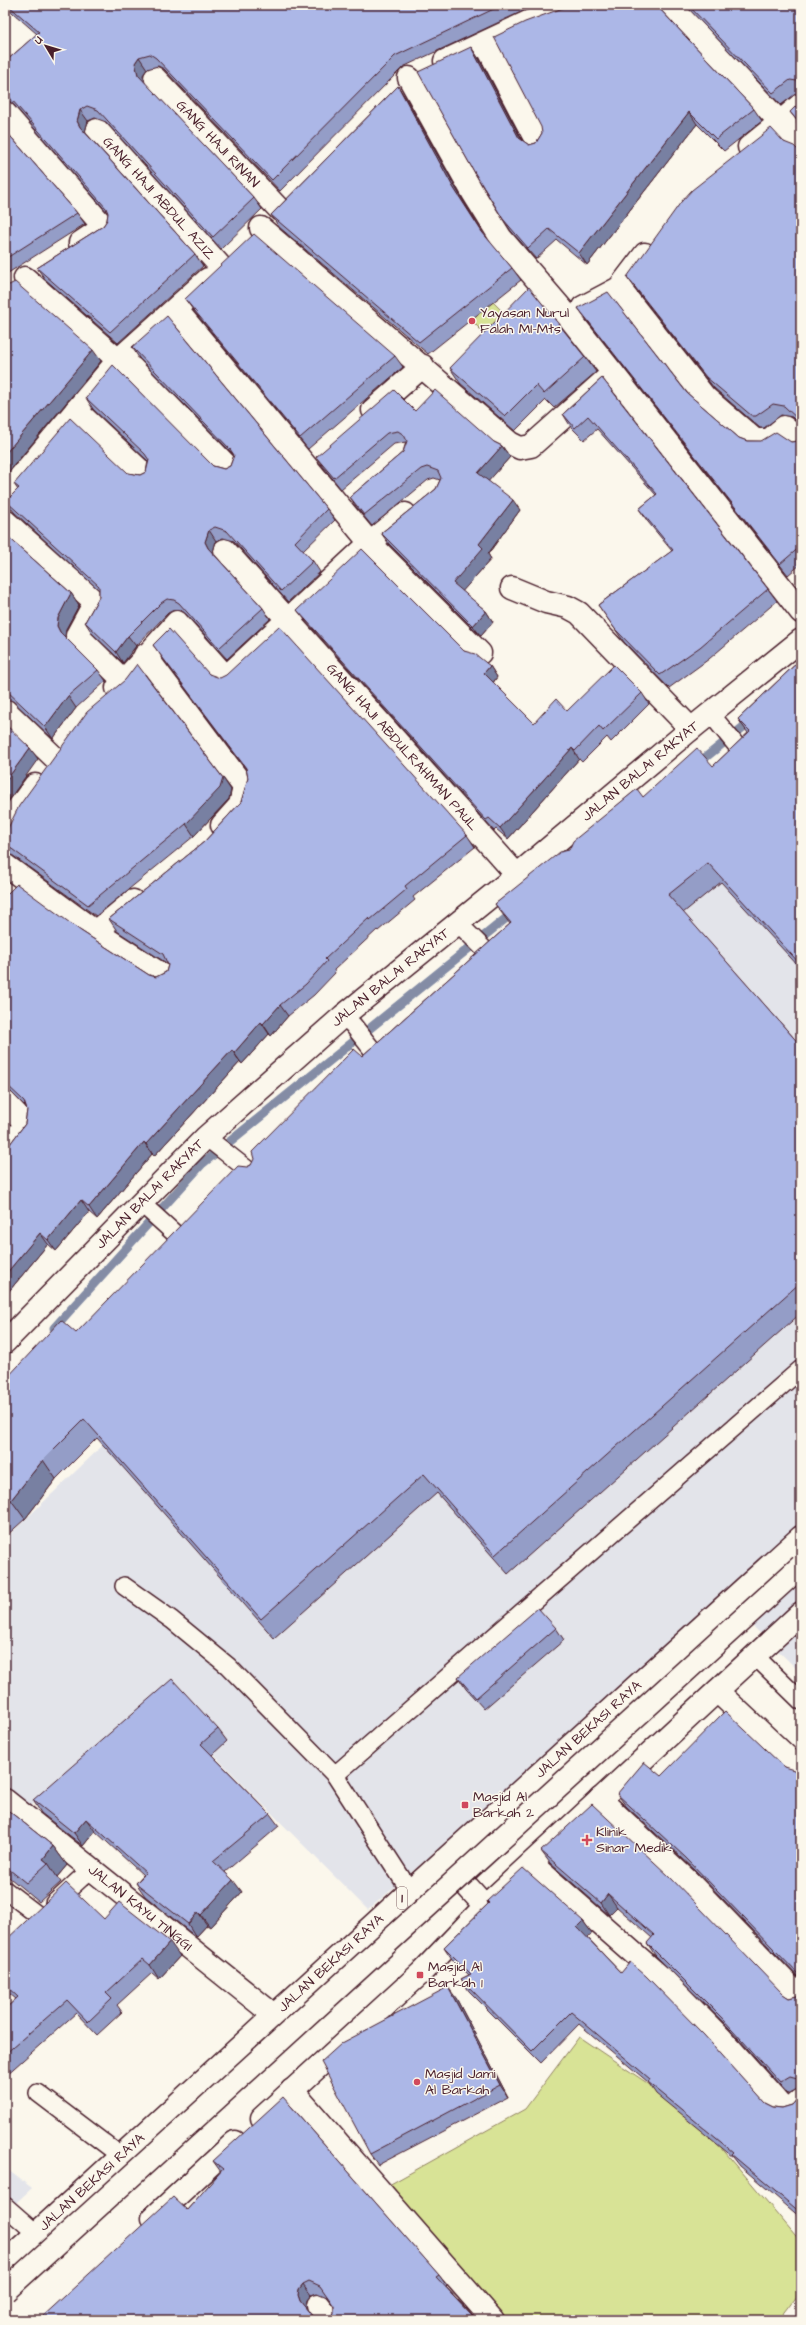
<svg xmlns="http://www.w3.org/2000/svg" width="806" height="2325" font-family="'Architects Daughter',sans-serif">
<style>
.built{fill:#e3e4ea}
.green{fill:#d8e396;stroke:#918160}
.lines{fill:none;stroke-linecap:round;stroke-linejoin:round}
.stream{stroke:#848ca5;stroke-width:9}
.service-casing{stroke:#4a1f2b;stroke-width:20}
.minor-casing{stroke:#4a1f2b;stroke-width:25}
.tertiary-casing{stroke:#4a1f2b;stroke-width:25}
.trunk-casing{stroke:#4a1f2b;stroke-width:25}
.service{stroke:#fbf7ec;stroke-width:17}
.minor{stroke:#fbf7ec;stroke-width:22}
.tertiary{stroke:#fbf7ec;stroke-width:22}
.trunk{stroke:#fbf7ec;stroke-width:22}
.motorway-bridge-casing{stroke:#4a1f2b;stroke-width:25;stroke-linecap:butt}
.motorway-bridge{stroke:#fbf7ec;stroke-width:22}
.wall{fill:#949dc7;stroke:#4a1f2b}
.shaded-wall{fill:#7880a2;stroke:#4a1f2b}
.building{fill:#acb7e7;stroke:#4a1f2b}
.poi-dot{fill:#d1495b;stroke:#fbf7ec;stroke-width:1.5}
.labels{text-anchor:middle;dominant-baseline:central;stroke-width:3;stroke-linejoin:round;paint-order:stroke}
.shield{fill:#fbf7ec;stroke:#7f6065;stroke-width:1}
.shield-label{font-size:13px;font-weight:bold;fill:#4a1f2b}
.street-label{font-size:14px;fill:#4a1f2b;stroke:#fbf7ec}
.poi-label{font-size:14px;fill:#4a1f2b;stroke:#fbf7ec;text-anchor:start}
</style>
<rect width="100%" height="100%" fill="#fbf7ec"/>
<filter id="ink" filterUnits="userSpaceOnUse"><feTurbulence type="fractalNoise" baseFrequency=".025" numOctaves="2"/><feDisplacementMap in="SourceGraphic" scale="8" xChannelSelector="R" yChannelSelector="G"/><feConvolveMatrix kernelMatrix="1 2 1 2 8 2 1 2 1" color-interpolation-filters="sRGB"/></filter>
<g filter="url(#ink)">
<path class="built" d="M801,787V1673L726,1600L368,1910L162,1703L26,1810L5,1794V1539L383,1177Z
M5,2168L32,2188L5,2213Z"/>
<path class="green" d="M461,270L533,342L513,362L441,290Z
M579,2037L693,2114L801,2242V2291L779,2320H482L371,2195L525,2109Z"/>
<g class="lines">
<path class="stream" d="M696,765L752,720
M54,1328L202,1164L515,911"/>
<defs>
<path id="service" d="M710,713L741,751
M458,923L493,958
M343,1016L353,1025L378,1057
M206,1137L257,1177
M141,1203L183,1241
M124,1586L172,1620L228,1666L335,1775L410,1891
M755,1656L801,1701
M335,1775L801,1369
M5,1890L39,1916
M54,1903L91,1869
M38,2093L121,2156
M5,2206L37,2234"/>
<g id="minor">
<path d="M670,5L780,122L749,147"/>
<path d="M485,43L538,144"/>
<path d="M445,61L528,22L578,5"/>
<path id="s1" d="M155,78L280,210"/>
<path d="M801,104L780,122L801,145"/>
<path d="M5,113L104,227L80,243"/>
<path id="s2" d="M97,130L221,267"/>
<path d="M261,228L510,443L520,448L531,446L613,373L567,315L501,238L473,193L409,78"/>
<path d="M25,278L118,360L132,368L229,468"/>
<path d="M619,288L705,397L755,440H769L784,427L801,441"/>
<path d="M583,307L619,288L645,254"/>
<path d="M176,309L370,543L480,653"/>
<path d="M613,373L801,612"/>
<path d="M76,410L144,474"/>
<path d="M373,410L423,366"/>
<path d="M5,495L118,360L208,279"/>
<path d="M5,521L95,602L77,635L125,682"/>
<path id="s3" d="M225,550L517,875"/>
<path d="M512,588L546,602L568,607L579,613L691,729"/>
<path d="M145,655L244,787L240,805L222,825"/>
<path d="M117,688L177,622L226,677L370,543L405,514"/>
<path d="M5,710L55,758"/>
<path d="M5,836L16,811L35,785"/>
<path d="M5,865L96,932L164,976"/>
<path d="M96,932L133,901"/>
<path d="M717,1691L801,1770"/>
<path d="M600,1799L686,1879L801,1998"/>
<path d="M532,1864L663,1979L722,2039L783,2107L792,2108L801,2100"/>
<path d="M292,2090L493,2320"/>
<path d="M318,2305L330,2320"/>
</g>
<g id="tertiary">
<path d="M5,1102L23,1121V1128L5,1152"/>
<path id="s4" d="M5,1342L206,1137L343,1016L517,875L691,729L801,640"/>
<path id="s5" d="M5,1800L275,2016"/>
</g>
<g id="trunk">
<path d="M447,1864L485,1906"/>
<path d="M262,2118L421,1973L485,1906L801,1613"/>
<path d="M153,2218L235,2142"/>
<path id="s6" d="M5,2262L410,1891L801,1537"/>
</g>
</defs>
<use href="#service" class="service-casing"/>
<use href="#minor" class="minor-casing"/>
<use href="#tertiary" class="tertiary-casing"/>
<use href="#trunk" class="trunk-casing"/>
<use href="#service" class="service"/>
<use href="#minor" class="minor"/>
<use href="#tertiary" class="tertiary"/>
<use href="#trunk" class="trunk"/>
<defs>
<path id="motorway-bridge" d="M5,2291L801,1566"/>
</defs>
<use href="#motorway-bridge" class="motorway-bridge-casing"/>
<use href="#motorway-bridge" class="motorway-bridge"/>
</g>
<path class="wall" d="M5,5H539L523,11L403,67L280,191L164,69L158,66L147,69L143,75L145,83L254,198L262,209L221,249L106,122L95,118L88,121L85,132L195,254L203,266L118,343L45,279L37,268L103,226L107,220L108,213L14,105L9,101L5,102V62L37,34L5,6Z
M571,5H659L658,7L754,109L762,121L724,151L697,124L587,265L557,240L536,259L511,231L503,219L471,47L479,59L522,140L529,145L536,143L542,133Z
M685,5H801V92H798L781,105Z
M398,86L406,99L462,199L485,237L512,268L521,280L428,354L279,227L271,215Z
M801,101V126L790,112Z
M5,130L77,213L85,224L5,275Z
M784,142L801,153V426L792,417L781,415L764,428H760L714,388L635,288L627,277Z
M185,299L395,356L403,367L308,449L193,310Z
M578,308L687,393L739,438L747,441L791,442L798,441L801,439V564L788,575L586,319Z
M132,347L327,509L335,520L303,551L313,561L320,572L288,602L234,541L223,538L216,541L213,552V553L263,608L270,619L227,659L186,614L181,610H174L168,613L136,646L123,663L92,633L85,622L99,597V590L14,512L6,501L18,490L14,484L128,473L140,475L146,472L148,461L93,409L86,398L213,466L224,469L230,466L234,455L139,358Z
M585,357L596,372L554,408L546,400L515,431L460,383L450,368Z
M602,378L768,589L777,601L709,659L669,688L624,642L598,605L672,551L648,522L639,509L656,495L597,429L584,440L571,427L563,414Z
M415,411L494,442L502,446L510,457L488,481L520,510L488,554L491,559L462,591L486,611L493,622L481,636L389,544L381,533L436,489L440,480L434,478L428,480L372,526L357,508L350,497L403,452L406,442L394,444L341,489L324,468L316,457Z
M5,534L71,593L79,605L66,629L65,637L98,670L106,681L76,708L53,739L13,701L5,699Z
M297,610L464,651L490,666L497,677L493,683L534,723L567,711L642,693L649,704L611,742L607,737L582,762L579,759L508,839L496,829L494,831L305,620Z
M153,645L209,674L467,835L475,847L413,897L415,900L378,931L377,930L334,970L335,973L314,995L288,1016L271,1036L269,1034L242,1064L240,1062L154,1156L152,1154L97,1219L89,1212L56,1251L48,1244L5,1296V1149L7,1148L25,1124L27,1110L26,1107L9,1090H5V896L81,931L149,975L156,977L166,972L168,965V964L117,931L109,919L204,842L241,802L248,778L246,769Z
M801,659V969L721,882L683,913L801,1046V1313L508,1574L437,1493L274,1638L97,1438L56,1479L25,1519L5,1537V1380L76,1333L247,1167L251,1165L362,1056L510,924L495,904L643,797L713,766L748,733L738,719Z
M231,790L229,799L194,836L96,916L12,855L5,853V834Z
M556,1628L564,1640L484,1709L466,1689L458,1677Z
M218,1729L227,1741L212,1755L270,1814L279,1826L225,1872L242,1892L210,1927L207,1925L196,1937L145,1896L136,1883L143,1875L95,1831L83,1846L41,1813L33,1800Z
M784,1767L801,1777V1980L695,1870L626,1806L617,1794L661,1776Z
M5,1808L53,1846L67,1865L57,1877L61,1882L39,1902L5,1874Z
M541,1851L789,1998L801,1995V2088H799L788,2094L731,2030L655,1955L647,1943L652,1938L617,1907L609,1915L550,1863Z
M487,1901L583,1921L592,1933L588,1938L621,1973L765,2103L773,2107L782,2108L792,2105L801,2095V2218L740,2166L733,2157L656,2094L648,2082L579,2024L541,2063L469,1991L461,1979L469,1975L452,1959L444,1947L488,1904Z
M104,1919L180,1956L159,1979L152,1973L117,2005L122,2012L97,2035L76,2013L5,2076V2009L16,1999L5,1990V1941Z
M456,1998L508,2097L378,2165L370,2154Z
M213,2161L439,2275L447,2286L446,2287L473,2316L475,2320H326L330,2318L334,2313V2306L327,2297L317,2293L311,2295L307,2300L306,2306L41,2318L187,2210L221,2172Z"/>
<path class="shaded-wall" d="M471,47L479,59L527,150L519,138Z
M139,57L147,69L143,75L146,87L138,75L135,63Z
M398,86L406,99L462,199L490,245L482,232L453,187Z
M80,110L88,121L85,132L80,127L77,121Z
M689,112L697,124L587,265L579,253Z
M93,350L101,361L5,476V454Z
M502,446L510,457L486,484L478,473Z
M513,500L520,510L488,554L491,559L460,594L453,583L479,544Z
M209,530L216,541L213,552L216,558L208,548L205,542Z
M71,593L79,605L66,629L65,637L60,632L57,626L58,618Z
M486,611L493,622L481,636L473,626Z
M128,636L136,646L123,663L116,652Z
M490,666L497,677L492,684L484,673Z
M68,696L76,708L53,739L45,727Z
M30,748L38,759L6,804L5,806V782Z
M572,748L579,759L508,839L500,828Z
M223,778L231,790L229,799L194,836L186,824Z
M280,1005L288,1016L271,1036L263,1024Z
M261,1022L269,1034L242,1064L234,1053Z
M232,1050L240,1062L154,1156L146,1144Z
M5,1118L10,1125L5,1132Z
M144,1142L152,1154L97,1219L89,1207Z
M81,1200L89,1212L56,1251L48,1240Z
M40,1233L48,1244L5,1296V1275Z
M43,1460L56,1479L25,1519L11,1500Z
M86,1819L95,1831L83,1846L74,1833Z
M53,1846L67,1865L57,1877L48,1863L43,1859Z
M233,1880L242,1892L210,1927L201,1915Z
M608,1894L617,1907L609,1915L601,1903Z
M198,1912L207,1925L196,1937L188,1924Z
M583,1921L592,1933L586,1940L577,1927Z
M170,1942L180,1956L159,1979L150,1965Z
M448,1987L456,1998L508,2097L500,2085Z
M303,2284L311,2295L307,2300L306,2306L308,2312L300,2301L298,2295L299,2289Z"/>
<path class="building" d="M8,5H502L395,56L272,180L156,58L150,54L139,57L135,63L138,75L254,198L213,237L98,110L87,106L80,110L77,121L80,127L195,254L110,332L37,268L103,226L107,220L108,213L106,208L5,92V62L39,32Z
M571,5H656L754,109L716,139L689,112L579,253L549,229L528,248L503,219L476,175L418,72L471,47L519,138L529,145L536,143L542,133L541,127L494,37L525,22Z
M688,5H801V83L797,81L790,80L773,93Z
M398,86L453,187L482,232L512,268L419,342L271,215Z
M801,101V114L796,119L790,112Z
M771,128L784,142L794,146L801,153V422L784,406L773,404L756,416H752L706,377L627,277L681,202L692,190Z
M5,130L77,213L5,259Z
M254,234L395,356L300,438L185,299Z
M15,282L93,350L5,454V287Z
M529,287L585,357L544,394L536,385L505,416L450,368Z
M608,292L687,393L739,438L747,441H761L776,432L791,442L798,441L801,439V546L780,564L578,308Z
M167,316L327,509L295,542L313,561L281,591L227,531L215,527L209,530L205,542L208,548L263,608L219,648L179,603L174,600L167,599L161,603L128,636L116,652L85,622L99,597V586L6,501L19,488L14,484L70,418L128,473L140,475L146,472L149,460L145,454L86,398L113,365L213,466L224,469L230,466L234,455L230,449L132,347Z
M602,378L768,589L700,647L660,675L615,629L598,605L673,550L639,509L657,494L588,416L575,428L563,414Z
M394,390L415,411L435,390L494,442L502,446L478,473L513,500L479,544L483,548L453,583L486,611L473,626L381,533L436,489L441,478L438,471L427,467L421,469L364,515L350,497L403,452L407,441L404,435L398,431L387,433L334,478L316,457Z
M5,534L71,593L58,618L57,626L60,632L98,670L68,696L45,727L5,689Z
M362,549L464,651L475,654L490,666L484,673L534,723L556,699L567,711L614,665L642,693L603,731L599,726L575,751L572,748L500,828L489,818L486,820L297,610Z
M279,626L467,835L405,886L407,889L370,920L369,918L325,959L327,961L306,984L280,1005L263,1024L261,1022L234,1053L232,1050L146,1144L144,1142L89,1207L81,1200L48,1240L40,1233L5,1275V1149L7,1148L25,1124L27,1110L24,1101L5,1083V896L17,884L81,931L149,975L156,977L166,972L168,965L163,954L109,919L204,842L241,802L248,778L246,768L153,645L169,629L209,674L220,678L226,675Z
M801,659V965L708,863L668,895L801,1046V1282L495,1555L424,1474L261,1619L84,1419L43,1460L11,1500L5,1506V1380L61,1320L76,1333L238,1166L247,1167L251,1165L254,1159L252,1152L354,1049L362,1056L511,923L495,904L560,852L569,850L573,841L637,789L643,797L697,748L713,766L750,731L738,719Z
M137,664L223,778L220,788L186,824L88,905L5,844V834L19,806L87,712L125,680Z
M5,724L30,748L5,782Z
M538,1608L556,1628L476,1698L458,1677Z
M172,1679L218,1729L201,1744L270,1814L213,1861L233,1880L201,1915L198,1912L188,1924L136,1883L146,1873L86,1819L74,1833L33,1800Z
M725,1711L784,1767L794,1770L801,1777V1977L686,1858L617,1794L644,1762L661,1776Z
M592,1804L669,1876L783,1994L789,1998L801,1995V2079L790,2076L780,2082L722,2018L647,1943L654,1935L608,1894L601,1903L541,1851Z
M5,1808L53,1846L43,1859L48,1863L26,1883L5,1866Z
M523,1868L583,1921L577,1927L621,1973L630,1962L646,1976L704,2035L765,2103L773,2107L782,2108L792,2105L801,2095V2213L731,2154L733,2152L648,2082L650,2079L571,2012L532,2051L461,1979L471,1974L444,1947L489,1903L487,1901Z
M66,1883L104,1919L119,1902L170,1942L150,1965L143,1959L106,1993L112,1999L88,2022L67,2000L5,2054V2009L18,1997L5,1985V1941Z
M448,1987L500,2085L370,2154L321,2062L342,2043Z
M283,2097L439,2275L436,2277L473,2316L469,2320H326L330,2318L334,2313V2306L320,2286L309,2281L303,2284L299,2289L298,2295L300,2301L313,2317L321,2320H36L41,2318L173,2197L187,2210L223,2169L213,2161Z
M801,2260V2267L798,2264Z"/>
</g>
<g class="poi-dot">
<circle cx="472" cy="321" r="4"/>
<rect x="461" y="1801" width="8" height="8" rx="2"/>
<path d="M585 1834h4v4h4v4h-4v4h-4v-4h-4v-4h4z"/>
<rect x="416" y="1971" width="8" height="8" rx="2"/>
<circle cx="417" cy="2082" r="4"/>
</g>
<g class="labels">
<rect class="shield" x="397" y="1887" width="10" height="22" rx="3"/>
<g class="shield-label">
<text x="402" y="1898">1</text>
</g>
<g class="street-label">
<text stroke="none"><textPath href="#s1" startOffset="91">GANG HAJI RINAN</textPath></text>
<text stroke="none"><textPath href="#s2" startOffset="92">GANG HAJI ABDUL AZIZ</textPath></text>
<text stroke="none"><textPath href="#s3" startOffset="265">GANG HAJI ABDULRAHMAN PAUL</textPath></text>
<text stroke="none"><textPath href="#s4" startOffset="855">JALAN BALAI RAKYAT</textPath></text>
<text stroke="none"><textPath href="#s4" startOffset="531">JALAN BALAI RAKYAT</textPath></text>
<text stroke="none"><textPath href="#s4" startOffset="207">JALAN BALAI RAKYAT</textPath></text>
<text stroke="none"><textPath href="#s6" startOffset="790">JALAN BEKASI RAYA</textPath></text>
<text stroke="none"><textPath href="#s5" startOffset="173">JALAN KAYU TINGGI</textPath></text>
<text stroke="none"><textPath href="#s6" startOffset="442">JALAN BEKASI RAYA</textPath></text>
<text stroke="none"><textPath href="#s6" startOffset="118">JALAN BEKASI RAYA</textPath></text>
</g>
<g class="poi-label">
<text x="480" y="313">Yayasan Nurul<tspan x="480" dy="16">Falah MI-Mts</tspan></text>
<text x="473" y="1797">Masjid Al<tspan x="473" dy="16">Barkah 2</tspan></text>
<text x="596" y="1832">Klinik<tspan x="596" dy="16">Sinar Medik</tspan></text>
<text x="428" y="1967">Masjid Al<tspan x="428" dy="16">Barkah 1</tspan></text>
<text x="425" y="2074">Masjid Jami<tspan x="425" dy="16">Al Barkah</tspan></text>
</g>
</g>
<rect width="806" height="2325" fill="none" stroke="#fbf7ec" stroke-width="20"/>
<rect x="10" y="10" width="786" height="2305" fill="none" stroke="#4a1f2b" stroke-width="1.5" filter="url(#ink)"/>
<g transform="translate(46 46) rotate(308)" stroke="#fbf7ec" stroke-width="3" paint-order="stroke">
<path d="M0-3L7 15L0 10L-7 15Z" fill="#4a1f2b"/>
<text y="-6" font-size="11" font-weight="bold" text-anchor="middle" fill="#4a1f2b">U</text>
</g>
</svg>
